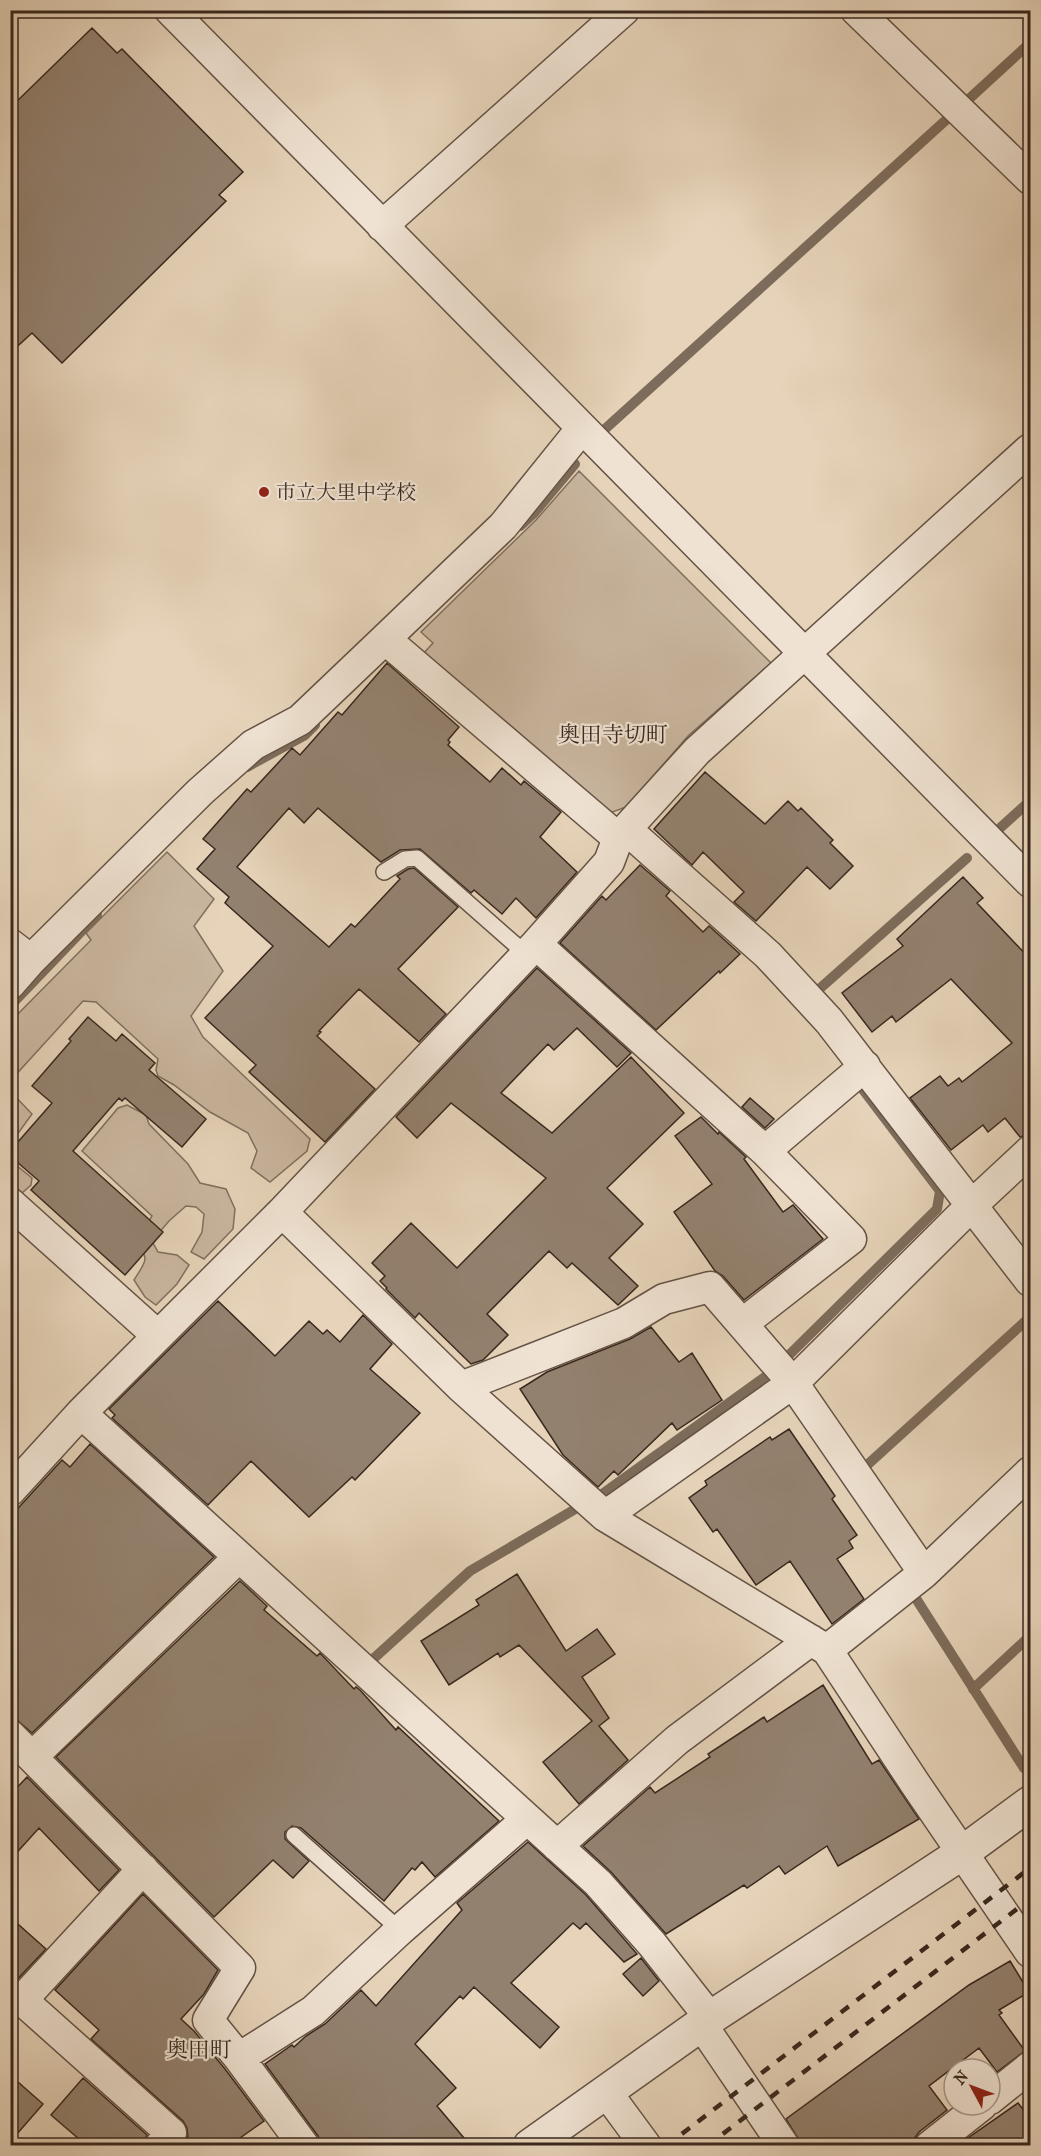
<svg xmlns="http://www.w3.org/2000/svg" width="1041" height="2156" font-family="'IM FELL French Canon','Noto Serif JP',serif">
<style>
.green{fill:#c9b69f;stroke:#816f5e;stroke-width:1.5}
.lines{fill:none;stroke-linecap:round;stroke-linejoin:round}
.stream{stroke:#7d6c5b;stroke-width:10}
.building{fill:#93816f;stroke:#39281e;stroke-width:1.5}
.service-casing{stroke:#645345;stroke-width:18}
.minor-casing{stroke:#645345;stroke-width:33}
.tertiary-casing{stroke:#645345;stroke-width:36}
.service{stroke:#efe2d2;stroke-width:15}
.minor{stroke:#efe2d2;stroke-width:30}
.tertiary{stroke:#efe2d2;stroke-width:33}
.rail{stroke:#39281e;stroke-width:4.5;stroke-dasharray:10 10;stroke-linecap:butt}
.poi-dot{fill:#8f2418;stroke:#efe2d2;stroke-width:2}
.labels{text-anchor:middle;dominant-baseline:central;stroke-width:4.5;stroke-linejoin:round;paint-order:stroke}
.poi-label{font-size:20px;fill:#39281e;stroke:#efe2d2;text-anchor:start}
.quarter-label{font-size:22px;fill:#39281e;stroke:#efe2d2}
</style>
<rect width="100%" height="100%" fill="#e6d3b9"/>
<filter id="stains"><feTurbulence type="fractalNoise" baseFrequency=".00333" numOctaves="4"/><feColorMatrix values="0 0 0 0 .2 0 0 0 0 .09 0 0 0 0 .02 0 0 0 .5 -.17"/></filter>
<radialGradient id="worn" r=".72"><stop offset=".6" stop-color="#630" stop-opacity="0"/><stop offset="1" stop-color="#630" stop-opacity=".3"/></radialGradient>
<path class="green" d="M579,471L771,663L688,736L626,807L607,814L423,654L433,643L421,632L536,520Z
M167,852L214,899L194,926L223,971L191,1016L203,1037L310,1139L307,1151L270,1182L251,1168L257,1151L248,1133L210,1112L174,1085L158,1076L156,1070L158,1059L96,1002L83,1001L11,1080V1021L91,940L86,933Z
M11,1092L32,1114L11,1143Z
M127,1105L146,1115L149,1124L188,1164L200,1183L226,1189L235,1209L233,1229L204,1259L191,1252L202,1232L204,1214L196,1207L186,1206L169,1221L152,1241L158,1252L177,1255L189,1265L177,1284L156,1305L145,1297L134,1280C145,1262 151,1259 136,1243L152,1216L82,1151L118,1108Z
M11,1161L32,1178L31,1185L22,1193L11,1183Z"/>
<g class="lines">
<path class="stream" d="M970,98L1030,43
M605,429L946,120
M520,526L534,513L575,464
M247,767L305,735L315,725
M1000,828L1030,801
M824,999L817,991L967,858
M10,1006L97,915
M788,1356L937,1209L940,1191L858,1083
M866,1466L1030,1317
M598,1497L769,1374
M915,1597L1024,1768
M372,1660L470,1571L577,1508
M973,1689L1030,1636"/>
</g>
<path class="building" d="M92,28L117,53L122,49L243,172L219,195L226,201L62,363L32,333L10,353L11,107Z
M387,663L459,727L448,740L450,742L448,745L490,782L502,768L521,785L524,781L561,812L540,837L577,872L536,918L516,898L502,914L474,890L471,893L420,849L400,850L381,862L318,808L304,823L289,808L237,867L329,947L351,924L355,927L400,879L397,876L408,869L414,868L458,907L398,969L446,1014L419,1042L359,989L319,1031L321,1032L317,1036L375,1089L325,1142L249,1072L256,1065L205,1018L273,946L225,903L229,897L197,869L215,849L203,839L247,789L251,792L292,748L300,755L338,712L342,715Z
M705,772L765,824L788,801L798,811L801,808L833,840L830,843L853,866L830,889L807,867L756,921L734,902L744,892L703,852L692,865L654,829Z
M640,865L670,891L666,896L703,932L709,926L740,954L720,973L719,971L656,1030L560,943L602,896L606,900Z
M963,877L983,898L977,903L1030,959V1134L1020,1137L1005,1118L988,1132L983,1125L951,1150L910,1098L940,1076L948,1086L959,1078L962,1082L1012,1043L951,979L896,1022L892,1016L872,1032L842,993L903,946L897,939Z
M537,968L631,1053L617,1067L577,1028L554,1050L548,1044L501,1093L552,1133L631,1057L684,1113L607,1188L643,1224L609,1258L638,1286L618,1305L572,1263L567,1268L549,1251L487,1314L508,1335L483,1360L471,1364L419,1313L415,1318L386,1289L387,1288L380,1281L385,1276L372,1263L411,1223L457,1268L546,1178L451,1103L417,1138L396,1117Z
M88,1017L116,1041L122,1034L155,1063L149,1070L206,1119L182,1147L125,1098L122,1101L119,1098L73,1151L163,1232L125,1275L31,1190L39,1181L10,1156V1151L52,1103L32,1086L71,1041L69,1039Z
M750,1098L774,1119L765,1128L742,1107Z
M701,1117L718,1134L719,1132L746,1157L744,1159L783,1212L793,1205L823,1239L744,1300L723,1276L715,1271L674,1212L712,1184L675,1136Z
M218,1301L275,1356L309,1321L323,1334L327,1330L340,1342L363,1315L392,1344L370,1369L420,1413L355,1480L352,1477L309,1517L251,1461L208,1505L112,1418L115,1415L109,1409Z
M651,1327L679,1362L692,1353L722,1400L677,1430L672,1423L618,1475L614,1471L598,1487L563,1455L520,1389L547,1372L630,1339Z
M789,1429L835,1496L832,1499L857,1535L849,1541L853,1548L837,1559L864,1599L832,1624L790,1561L756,1585L717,1529L713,1532L689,1498L707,1485L705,1481L770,1437L772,1440Z
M90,1444L214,1557L32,1733L10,1714V1517L62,1460L70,1467Z
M517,1574L566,1651L597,1629L615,1654L582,1677L609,1718L599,1726L628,1760L579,1804L543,1762L592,1721L519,1645L500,1657L498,1653L449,1685L421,1641L479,1605L476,1600Z
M240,1581L267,1606L264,1610L317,1656L320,1653L354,1689L356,1687L360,1690L396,1730L398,1727L499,1821L435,1877L422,1862L415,1870L412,1868L384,1901L301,1828L292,1826L285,1832V1839L309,1861L293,1878L273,1860L214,1917L56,1757Z
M823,1685L872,1764L879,1760L919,1819L838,1866L827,1846L785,1874L779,1866L747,1888L744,1885L666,1934L611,1872L583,1846L650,1787L655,1793L710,1757L708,1754L743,1731L764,1717L767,1722Z
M27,1777L119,1870L99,1891L39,1828L10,1860V1795Z
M528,1842L586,1895L637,1954L624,1962L586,1923L580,1929L573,1923L511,1983L559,2027L540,2048L474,1987L463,1999L460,1996L415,2044L456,2088L437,2106L470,2145H322L318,2136L265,2064L292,2045L294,2047L306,2036L325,2024L361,1990L376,2006L462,1910L457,1903Z
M143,1894L218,1970L204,1994L181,2019L194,2031L225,2069L264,2121L230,2145H183L188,2136L187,2128L183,2121L91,2039L99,2030L55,1990Z
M10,1917L46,1949L10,1987Z
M641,1958L659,1981L643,1996L623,1974Z
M1010,1961L1029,1992L999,2010L1002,2013L999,2015L1025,2051L997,2072L979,2048L929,2086L947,2110L919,2132L914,2139L913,2145H802L786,2119L969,1985Z
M10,2075L43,2104L10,2142Z
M83,2078L147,2135L143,2145H86L51,2115Z
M1018,2103L1030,2118V2145H958Z"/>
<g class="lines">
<defs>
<path id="service" d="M384,872L405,859L417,858L526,954
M294,1835L400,1930"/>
<path id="minor" d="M170,10L1030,882
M856,10L1030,179
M382,226L624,10
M385,639L503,526L582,428
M626,829L768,955L829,1021L1030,1281
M10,944L31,960L200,792L253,745L300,720L385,639L618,838
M536,944L765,1151
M10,984L31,960
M10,1203L158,1336
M282,1212L461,1387L605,1516L793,1383L971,1206L1030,1151
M742,1324L851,1239L765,1151L865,1066
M461,1387L624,1323L664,1299L710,1287L793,1383L924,1573
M81,1413L598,1883L652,1944L710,2018
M10,1491L81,1413L282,1212L536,944L609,862L618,838L697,751L1030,449
M605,1516L827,1650L924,1573L1030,1472
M827,1650L916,1785L1030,1952
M10,1735L240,1968L208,2020L239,2058L304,2146
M33,1756L239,1557
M557,1846L677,1740L811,1640
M143,1869L22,2000L171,2133L160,2146
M702,2025L784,2146
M239,2058L313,2011L400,1930L527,1819
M607,2093L646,2146
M990,2099L1030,2067
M930,2146L982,2105"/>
<path id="tertiary" d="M530,2146L710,2018L962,1853L1030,1803"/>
</defs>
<use href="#service" class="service-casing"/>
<use href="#minor" class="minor-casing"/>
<use href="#tertiary" class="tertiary-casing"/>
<use href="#service" class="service"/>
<use href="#minor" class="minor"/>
<use href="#tertiary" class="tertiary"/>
<path class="rail" d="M666,2146L1030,1868
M707,2146L1030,1899"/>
</g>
<circle class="poi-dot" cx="264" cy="492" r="6"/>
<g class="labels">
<g class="poi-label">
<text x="276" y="492">市立大里中学校</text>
</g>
<g class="quarter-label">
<text x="613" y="735">奥田寺切町</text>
<text x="199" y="2050">奥田町</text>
</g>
</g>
<rect width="1041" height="2156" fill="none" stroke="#e6d3b9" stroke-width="36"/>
<rect x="12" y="12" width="1017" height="2132" fill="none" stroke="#39281e" stroke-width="3"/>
<rect x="18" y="18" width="1005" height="2120" fill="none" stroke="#39281e" stroke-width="1.5"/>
<g transform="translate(972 2087) rotate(311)"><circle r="28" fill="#efe2d2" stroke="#a6988a" stroke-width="1.5"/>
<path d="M0-4.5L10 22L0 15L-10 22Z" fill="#8f2418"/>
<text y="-9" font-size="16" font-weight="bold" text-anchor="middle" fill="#39281e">N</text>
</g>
<rect width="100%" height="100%" filter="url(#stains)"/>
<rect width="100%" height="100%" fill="url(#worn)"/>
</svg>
